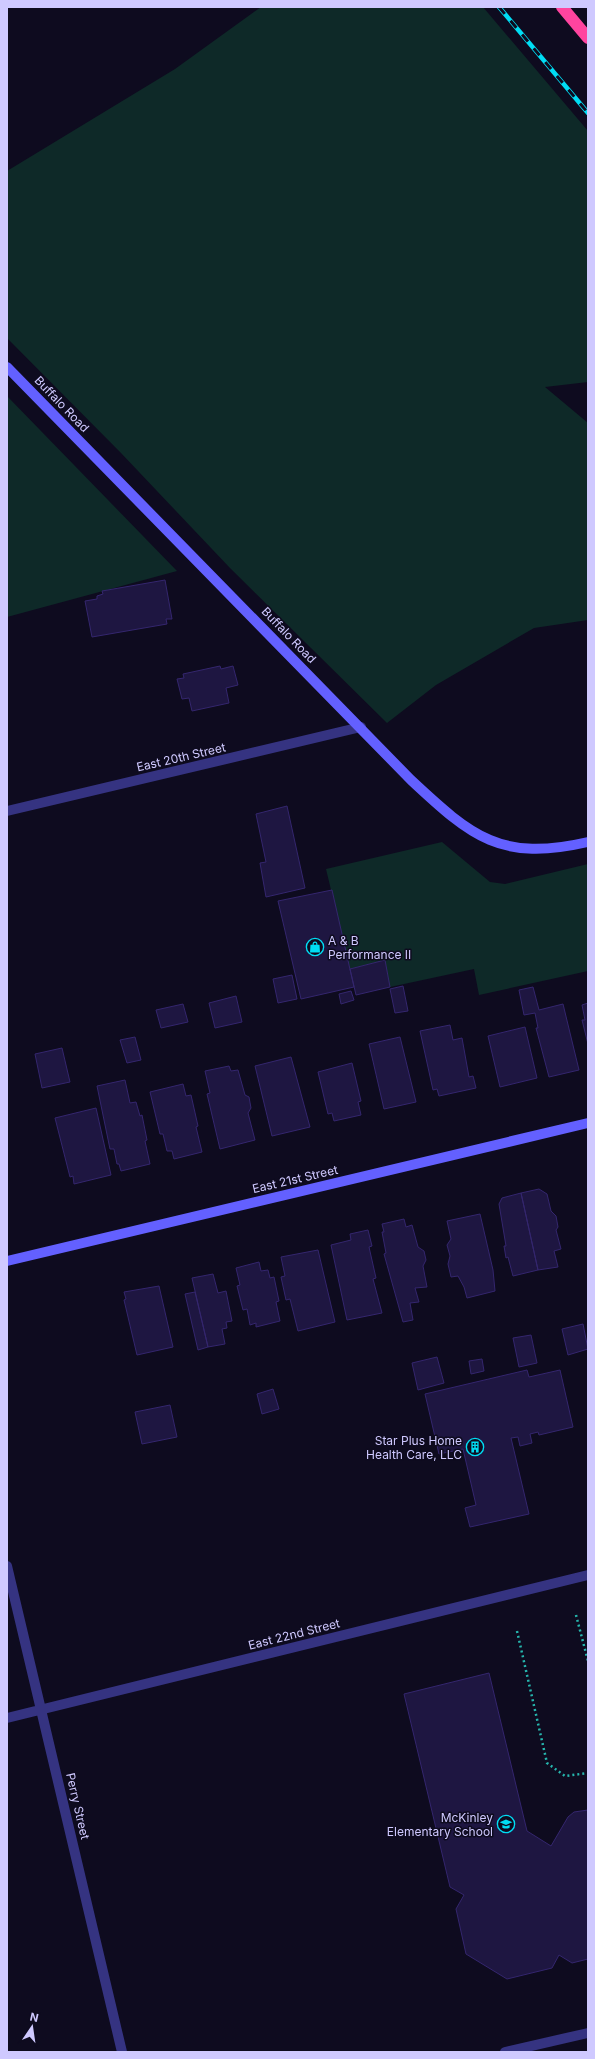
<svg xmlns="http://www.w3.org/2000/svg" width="595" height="2059" font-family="Inter,sans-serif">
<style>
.green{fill:#0e2928}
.building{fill:#1e1641;stroke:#34266e}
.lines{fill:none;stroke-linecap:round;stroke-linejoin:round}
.path{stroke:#26b6ad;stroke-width:2.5;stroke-dasharray:2 3;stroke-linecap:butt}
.street{stroke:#353381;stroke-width:10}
.secondary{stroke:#6360ff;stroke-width:10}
.highway{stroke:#ff449f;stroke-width:12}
.rail-casing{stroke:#00ddf4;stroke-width:4.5}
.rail{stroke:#0e0b1f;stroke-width:3;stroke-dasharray:9;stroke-linecap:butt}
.labels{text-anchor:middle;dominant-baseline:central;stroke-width:3;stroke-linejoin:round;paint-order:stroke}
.street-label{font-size:12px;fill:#cfc9ff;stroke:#0e0b1f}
.poi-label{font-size:12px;fill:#cfc9ff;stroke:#0e0b1f;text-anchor:end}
</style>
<rect width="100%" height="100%" fill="#0e0b1f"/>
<path class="green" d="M261,7H483L588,131V382L545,387L588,423V620L534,628L436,685L387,723L230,568L121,453L7,338V171L175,69Z
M7,396L177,571L7,617Z
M442,842L490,882L505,884L588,864V971L479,995L474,969L390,987L385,960L350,969L326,869Z"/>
<path class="building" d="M165,580L172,619H166L167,624L92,637L85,601L97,599V596L103,594L102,591Z
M220,666L221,669L233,666L238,685L226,688L229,703L192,711L189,698L182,699L177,679L184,678L183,674Z
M287,806L305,888L266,897L260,863L266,862L256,814Z
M332,890L354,987L301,999L278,901Z
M385,960L390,987L356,995L350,969Z
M292,975L297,999L278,1003L273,979Z
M403,986L408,1011L395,1013L390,989Z
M533,987L539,1010L563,1004L579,1070L549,1077L536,1028H538L535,1013L524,1015L519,990Z
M351,991L354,1000L341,1004L339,994Z
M236,996L242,1022L215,1028L209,1003Z
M588,1003V1044L582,1020H585L582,1005Z
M183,1004L188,1022L161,1028L156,1010Z
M450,1025L453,1040L462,1038L469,1077L473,1076L476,1088L439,1096L437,1089L433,1090L420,1031Z
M525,1027L537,1078L500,1087L488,1036Z
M135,1037L141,1060L127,1063L120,1040Z
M400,1037L416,1102L384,1109L369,1044Z
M62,1048L70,1082L42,1088L35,1054Z
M291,1057L310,1127L272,1136L255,1066Z
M352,1063L361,1101L358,1102L361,1115L334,1121L332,1113L328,1114L318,1072Z
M229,1066L231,1071L238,1070L245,1095L249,1097L251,1108L248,1113L255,1140L220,1149L207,1094L210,1093L205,1071Z
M125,1080L130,1103L136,1102L140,1116L142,1115L147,1140L145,1141L150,1164L121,1171L119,1164H117L114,1149H110L97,1086Z
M183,1084L186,1096L191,1095L198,1126L196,1127L202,1152L174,1159L172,1151H167L163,1134H160L150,1092Z
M96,1108L111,1175L74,1184L73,1176L70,1177L55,1118Z
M539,1189L547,1194L551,1211L556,1216L558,1227L556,1230L561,1249L554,1251L558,1267L538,1270L521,1193Z
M521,1193L538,1270L513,1276L508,1257L506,1258L504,1246H506L499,1204L502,1198Z
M480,1214L493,1270L495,1291L467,1298L464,1287L458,1276L451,1277L448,1264L450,1256L447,1245L451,1239L447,1221Z
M404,1219L406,1227L412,1225L418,1247L424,1251L426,1260L423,1266L427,1287L415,1288L419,1302L410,1303L413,1320L403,1322L384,1254L386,1253L382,1232H384L382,1224Z
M368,1230L372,1246L369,1247L376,1278L373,1279L382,1313L347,1320L331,1245L351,1240L350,1234Z
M318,1250L335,1322L298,1331L290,1299L286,1300L281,1277L285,1276L281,1257Z
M259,1262L261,1271L268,1270L270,1278L274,1277L279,1301L276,1302L280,1321L256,1327V1323L250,1325L247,1309L243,1310L237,1286L240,1285L236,1268Z
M213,1274L218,1293L226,1291L232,1321L226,1322L227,1328L222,1329L225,1344L208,1347L192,1278Z
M159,1286L173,1347L137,1355L124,1300L126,1299L124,1292Z
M195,1292L208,1347L198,1350L185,1294Z
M583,1324L588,1349L568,1355L562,1329Z
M531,1335L537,1363L519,1367L513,1338Z
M437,1357L444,1383L418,1390L412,1363Z
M482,1359L484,1371L471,1374L469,1361Z
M527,1370L529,1377L560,1370L573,1427L539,1435L538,1432L530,1434L532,1443L520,1446L518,1437L511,1438L529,1514L470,1527L465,1508L476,1505L463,1449L439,1454L425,1394Z
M273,1389L279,1409L262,1414L257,1394Z
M170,1405L177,1437L142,1444L135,1412Z
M489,1673L527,1831L551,1846L568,1817L574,1812L588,1810V1959L572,1963L559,1955L552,1968L507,1979L466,1954L456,1909L464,1895L450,1887L404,1694Z"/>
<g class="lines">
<path class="path" d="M576,1615L588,1661
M517,1631L547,1763L565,1776L588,1773"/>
<path class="street" d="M7,811L361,727
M7,1566L122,2052
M7,1718L588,1575
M505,2052L588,2033"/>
<path class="secondary" d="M7,367L411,780C472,837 501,862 588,842
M7,1261L588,1123"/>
<path class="highway" d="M562,7L588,38"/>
<defs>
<path id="rail" d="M499,7L588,113"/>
</defs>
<use href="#rail" class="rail-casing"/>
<use href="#rail" class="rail"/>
</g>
<defs>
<symbol id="shop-ring" viewBox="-11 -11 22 22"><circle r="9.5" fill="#0e0b1f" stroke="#00ddf4" stroke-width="1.5"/><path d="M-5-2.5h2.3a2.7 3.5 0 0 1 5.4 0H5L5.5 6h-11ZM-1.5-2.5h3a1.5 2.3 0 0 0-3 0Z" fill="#00ddf4"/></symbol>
<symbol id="building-ring" viewBox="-11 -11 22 22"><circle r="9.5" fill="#0e0b1f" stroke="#00ddf4" stroke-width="1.5"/><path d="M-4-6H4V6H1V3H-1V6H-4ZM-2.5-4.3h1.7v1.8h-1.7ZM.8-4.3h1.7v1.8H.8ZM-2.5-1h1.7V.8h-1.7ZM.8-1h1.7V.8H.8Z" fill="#00ddf4"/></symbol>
<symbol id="school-ring" viewBox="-11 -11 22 22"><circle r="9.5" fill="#0e0b1f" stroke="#00ddf4" stroke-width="1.5"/><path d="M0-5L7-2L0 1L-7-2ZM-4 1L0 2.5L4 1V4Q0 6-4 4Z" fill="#00ddf4"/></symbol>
</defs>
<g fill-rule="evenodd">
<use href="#shop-ring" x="305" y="937" width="20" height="20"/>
<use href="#building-ring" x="465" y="1437" width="20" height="20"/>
<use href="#school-ring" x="496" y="1814" width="20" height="20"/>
</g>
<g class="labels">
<g class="street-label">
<text transform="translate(62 404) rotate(46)">Buffalo Road</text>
<text transform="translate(289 635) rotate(46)">Buffalo Road</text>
<text transform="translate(181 757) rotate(-13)">East 20th Street</text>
<text transform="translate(295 1179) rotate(-13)">East 21st Street</text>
<text transform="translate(294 1634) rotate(-14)">East 22nd Street</text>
<text transform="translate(78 1806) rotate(77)">Perry Street</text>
</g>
<g class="poi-label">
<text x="328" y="940" text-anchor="start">A &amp; B<tspan x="328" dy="14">Performance II</tspan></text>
<text x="462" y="1440">Star Plus Home<tspan x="462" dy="14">Health Care, LLC</tspan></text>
<text x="493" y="1817">McKinley<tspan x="493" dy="14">Elementary School</tspan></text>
</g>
</g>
<rect width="595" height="2059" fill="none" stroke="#cfc9ff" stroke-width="16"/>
<g transform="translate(32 2027) rotate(13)" stroke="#0e0b1f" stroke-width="3" paint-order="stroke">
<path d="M0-3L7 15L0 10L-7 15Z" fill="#cfc9ff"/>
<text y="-6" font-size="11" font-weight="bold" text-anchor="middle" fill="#cfc9ff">N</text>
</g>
</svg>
